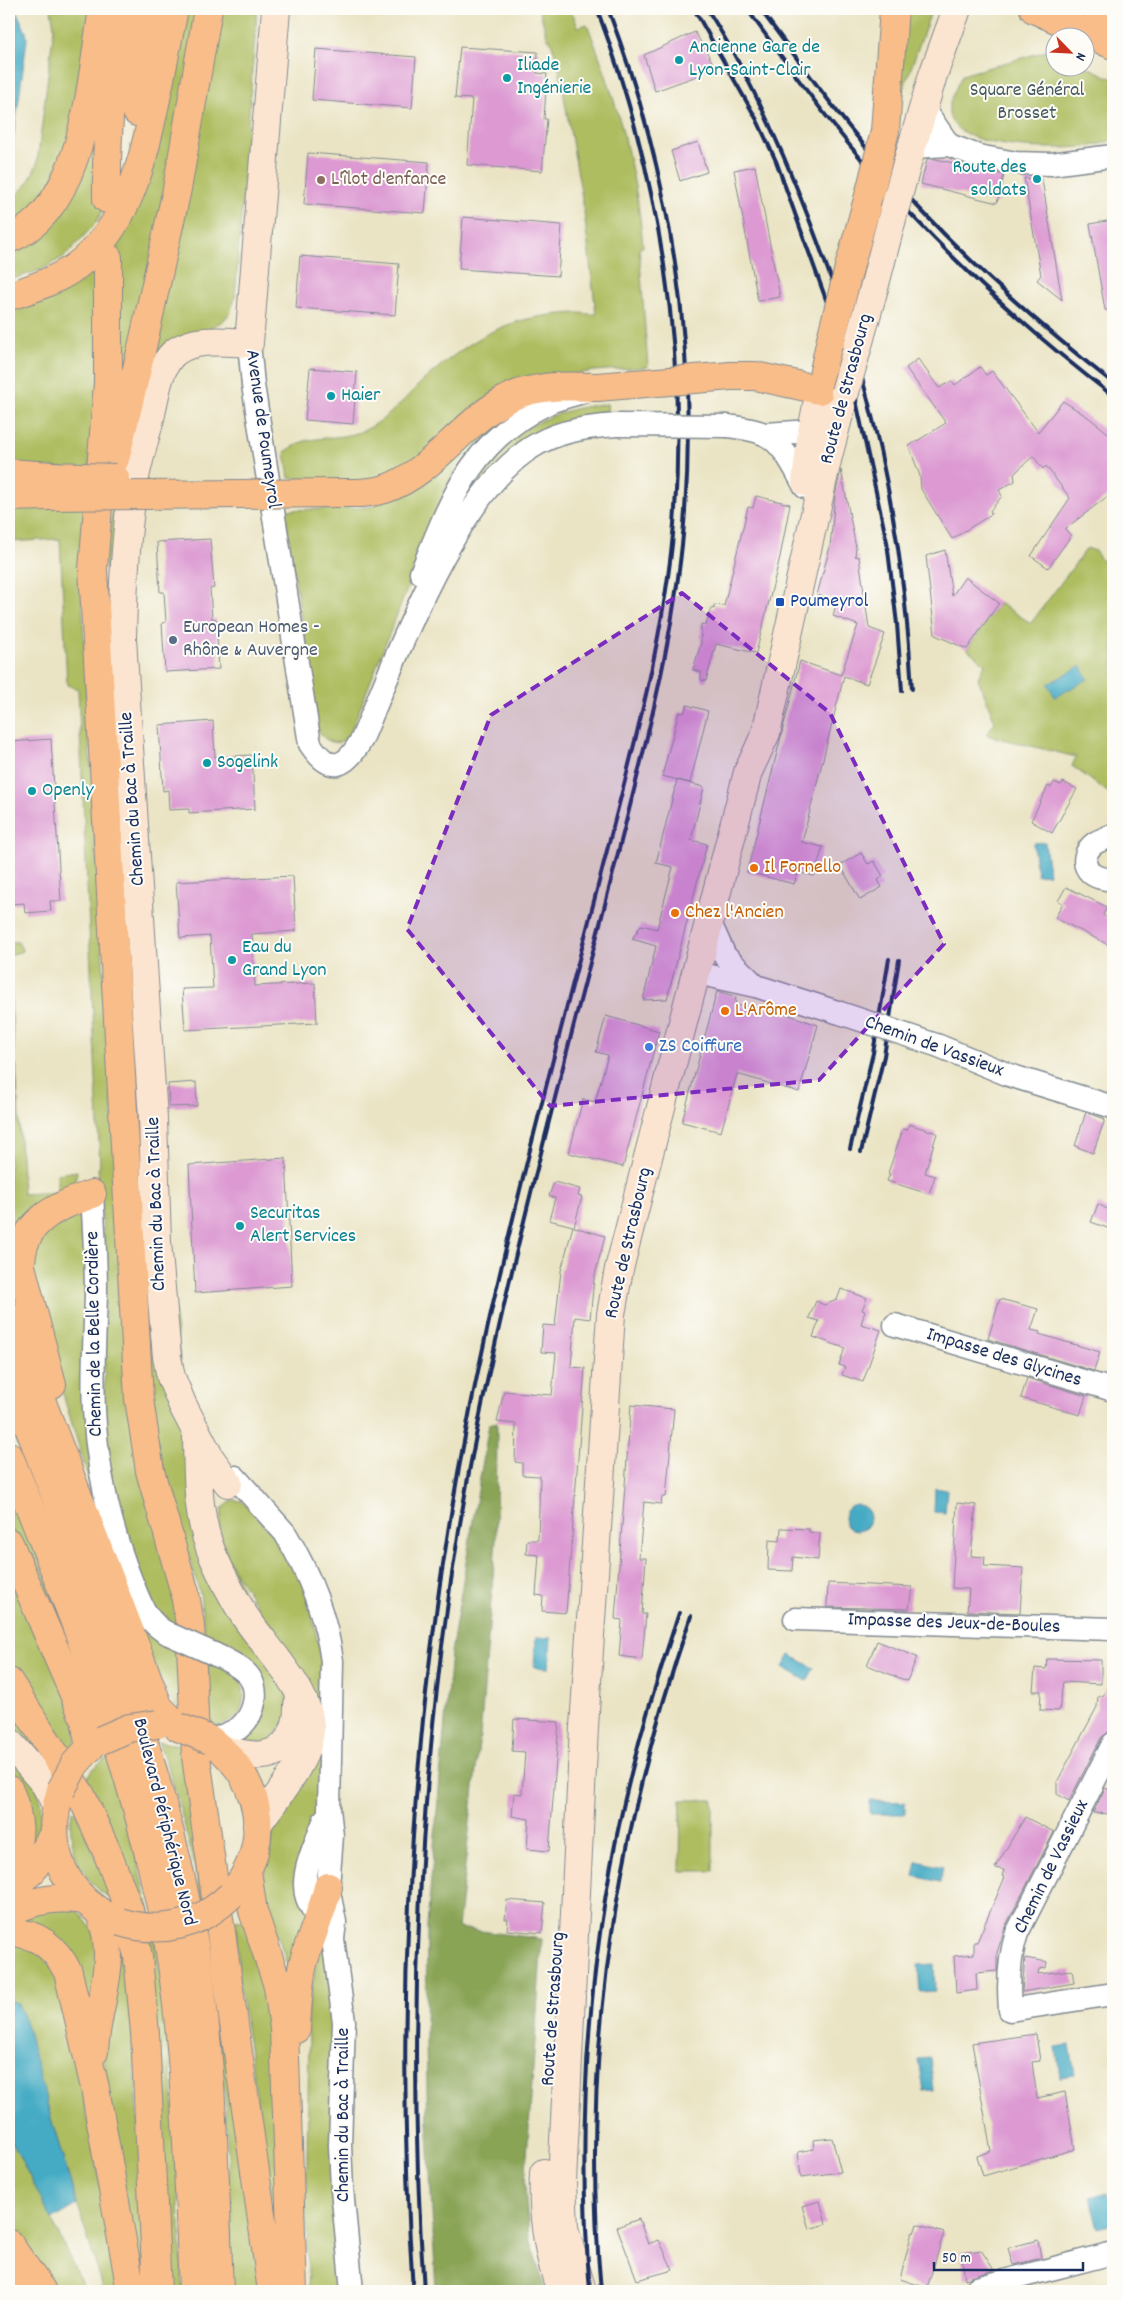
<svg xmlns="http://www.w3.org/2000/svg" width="1122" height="2300" font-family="Dekko,sans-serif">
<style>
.green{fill:#aebd60;stroke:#64765f}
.forest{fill:#8aa456;stroke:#526a5a}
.water{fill:#44abc4;stroke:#306d91}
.building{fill:#dc99d2}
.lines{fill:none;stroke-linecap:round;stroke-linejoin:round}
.street-casing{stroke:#828a91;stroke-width:25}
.secondary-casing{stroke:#828a91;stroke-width:30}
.primary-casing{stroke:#828a91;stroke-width:30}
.highway-casing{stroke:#828a91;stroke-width:30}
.street{stroke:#fff;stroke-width:22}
.secondary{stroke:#fce5d0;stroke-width:28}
.primary{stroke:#f8bd89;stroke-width:28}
.highway{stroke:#f8bd89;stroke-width:28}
.rail{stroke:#1b2f5e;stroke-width:4}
.street-bridge-casing{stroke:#828a91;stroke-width:25;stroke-linecap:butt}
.secondary-bridge-casing{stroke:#828a91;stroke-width:30;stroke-linecap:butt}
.primary-bridge-casing{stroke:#828a91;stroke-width:30;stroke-linecap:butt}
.highway-bridge-casing{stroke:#828a91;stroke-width:30;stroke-linecap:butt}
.street-bridge{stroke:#fff;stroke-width:22}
.secondary-bridge{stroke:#fce5d0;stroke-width:28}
.primary-bridge{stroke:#f8bd89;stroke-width:28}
.highway-bridge{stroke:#f8bd89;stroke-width:28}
.marked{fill:#7b2cbf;fill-opacity:0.2;stroke:#7b2cbf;stroke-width:4;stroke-dasharray:10 6;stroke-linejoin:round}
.culture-dot{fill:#0f9aa8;stroke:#fdfcf7;stroke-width:2}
.education-dot{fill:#8d6e63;stroke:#fdfcf7;stroke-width:2}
.transit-dot{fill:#1a4fb4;stroke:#fdfcf7;stroke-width:2}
.service-dot{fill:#5c6f8a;stroke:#fdfcf7;stroke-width:2}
.food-dot{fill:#e8710a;stroke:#fdfcf7;stroke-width:2}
.shop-dot{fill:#3f7fe0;stroke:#fdfcf7;stroke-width:2}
.labels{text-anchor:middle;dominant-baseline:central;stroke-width:4;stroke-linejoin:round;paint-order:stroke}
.culture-label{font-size:20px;fill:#0d838f;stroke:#fdfcf7;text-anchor:start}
.park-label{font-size:20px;fill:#475a5f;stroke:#fdfcf7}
.education-label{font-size:20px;fill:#785e54;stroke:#fdfcf7;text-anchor:start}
.street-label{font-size:20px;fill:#1b2f5e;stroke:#fdfcf7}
.transit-label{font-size:20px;fill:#164399;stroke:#fdfcf7;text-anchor:start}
.service-label{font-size:20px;fill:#4e5e75;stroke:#fdfcf7;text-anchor:start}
.food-label{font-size:20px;fill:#c56008;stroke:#fdfcf7;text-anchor:start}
.shop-label{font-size:20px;fill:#366cbe;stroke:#fdfcf7;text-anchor:start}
</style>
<rect width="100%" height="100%" fill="#fdfcf7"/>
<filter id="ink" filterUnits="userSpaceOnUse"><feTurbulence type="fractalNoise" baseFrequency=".02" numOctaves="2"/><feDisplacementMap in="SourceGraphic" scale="10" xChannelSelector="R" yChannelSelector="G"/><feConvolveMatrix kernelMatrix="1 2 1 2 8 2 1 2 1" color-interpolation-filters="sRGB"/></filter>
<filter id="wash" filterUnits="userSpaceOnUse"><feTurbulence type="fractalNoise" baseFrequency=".0096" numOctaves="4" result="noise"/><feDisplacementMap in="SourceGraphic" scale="20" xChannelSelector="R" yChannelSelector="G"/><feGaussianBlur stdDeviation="1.12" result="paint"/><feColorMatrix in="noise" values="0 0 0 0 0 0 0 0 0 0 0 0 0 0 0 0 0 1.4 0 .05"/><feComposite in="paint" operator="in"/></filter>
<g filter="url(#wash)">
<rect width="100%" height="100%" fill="#eae4c4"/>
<path class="green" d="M51,9H93L71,136L42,202L9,227V203L28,183L37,164L54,27Z
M182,9H200L125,400L115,371L117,243Z
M215,9H257L235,298L230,313L223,321L152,360Z
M539,9H571L578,27L587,24C615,94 637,171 643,247L639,248L648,367L594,371L533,381L386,480L356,484L289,478L285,452C291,448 298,443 305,441C328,436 353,439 374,425C397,411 413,388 433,372C483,331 512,316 577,313C584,313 590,315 596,314L583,203L558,63L550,39H548Z
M905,9H932L900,99Z
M1050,50L1054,52V68L1085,66L1113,79V140C1106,142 1098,145 1091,146C1063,150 955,152 949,114C947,103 958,85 962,75Z
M106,66L101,185L102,212L95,224L65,256L41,270L9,280V251L23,245Z
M100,262L102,351L89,470L9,465V310L53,296Z
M607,404L609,419L595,420L466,501L464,500C470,490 475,479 482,470C509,429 560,407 607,404Z
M493,425H496L434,521L351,731C341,749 326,745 317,728L285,510L356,508L373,506L439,471Z
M9,503L88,505L82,594L87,705L127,1346L183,1629L166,1622L155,1612L120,1524L104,1438L105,1254L98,1168L100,1167L78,689L67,685L60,539L9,542Z
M113,505H117L125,895L194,1478L289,1698L290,1714L269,1744L234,1740L263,1701L205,1639L200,1593L170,1495L154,1429L105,560Z
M1087,548L1095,551L1113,576V760L1106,766L1113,773V796L1072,766L1076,757L986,735L995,722L978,678L985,664L967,649L999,603L1031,623Z
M9,942H18L23,951L9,955L14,1055L9,1054Z
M9,1065H16L23,1194L57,1192V1174L77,1171L75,1186L31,1213L37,1369L9,1285Z
M78,1213L84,1218L115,1552L184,1650L182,1708L175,1705L167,1694L122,1588L65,1401L29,1274L35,1235Z
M9,1481L78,1661L89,1714L9,1523Z
M233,1500L242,1501L289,1553L304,1578L327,1684L311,1920L290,1972L265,1898L262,1882L271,1848L273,1823L301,1779L276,1637L230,1563L219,1530L222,1509Z
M9,1563L78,1717L75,1742L62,1757L9,1661Z
M208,1660C239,1676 250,1677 240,1715L220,1727L208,1721Z
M9,1703L56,1769L33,1758L9,1729Z
M158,1742L182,1745L260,2291H232C229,2153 225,2016 197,1880C187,1833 176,1786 158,1742Z
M9,1754C16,1762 27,1770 33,1780C47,1802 40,1836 32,1859L24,1802L9,1770Z
M109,1756C127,1823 148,1890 158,1958C175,2069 178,2180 183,2291H174L157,2066L82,1785L95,1767Z
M681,1800H713V1871H680Z
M72,1811L77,1814L115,1901C82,1883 66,1847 72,1811Z
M53,1906L79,1912L91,1928L100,1947L89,2033L79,1973L9,1921Z
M236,1920L245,1922L265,1971L272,2022L286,2291L239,1982Z
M121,1936L126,1946L151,2291H140L105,2073L103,2025Z
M9,1941L32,1946L61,1977L120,2291H104L52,2122L24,2017L13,2001L9,2000Z
M320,1944L326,1960L335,2027L343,2291H309L306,2215L309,2044L307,2014Z
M9,2136L52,2220L85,2291H56L9,2219Z"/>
<path class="forest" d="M497,1422L496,1539L481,1726L458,1928L542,1939L525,2185L529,2238L546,2291H436L428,2135L426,2042L427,1925L451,1653L489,1424Z"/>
<path class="water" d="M9,9L17,12L26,32L27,40L9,170Z
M1081,666L1088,679L1055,697L1048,684Z
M1045,842L1049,874L1037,875L1033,843Z
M935,1488L947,1490L945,1513L934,1512Z
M844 1518a13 13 0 1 1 26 0a13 13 0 1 1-26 0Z
M536,1637L551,1638L549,1668L534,1667Z
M790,1655L814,1668L807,1681L783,1667Z
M870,1801L905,1802V1814H870Z
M917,1861L943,1867L940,1882L914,1876Z
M934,1964L935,1991L920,1992L918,1965Z
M9,2000L17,2003L24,2017L52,2122L77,2205L52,2220L9,2136Z
M1070,2045L1075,2075L1060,2077L1056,2047Z
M930,2058L934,2090L923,2091L918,2059Z
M1108,2192L1113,2211V2224L1098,2228L1090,2197Z"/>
<g id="blocks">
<path class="building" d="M695,32L714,65L696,73L697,76L655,91L644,55Z
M460,47L538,52L537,73L547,74L544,119H547L542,171L467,165L472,99L455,98Z
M316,49L416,57L412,108L312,100Z
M698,142L707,172L680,181L671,151Z
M308,153L429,162L425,213L304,204Z
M927,159H936L1004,175L997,203L921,184Z
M755,166L780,297L758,301L734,170Z
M1024,178L1042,180L1062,300L1037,280L1041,275Z
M463,217L562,225L558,276L459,269Z
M1113,220V310H1105L1090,224Z
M300,256L399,264L395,315L296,308Z
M918,359L939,388L952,381L955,385L980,367L986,375L992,371L1038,432L1063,401L1088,417L1113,437V492L1065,529L1071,536L1048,568L1031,556L1070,498L1046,466L1043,469L1033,456L1014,474L1015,481L999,490L1002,496L990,511L992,514L952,539L921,489L920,476L909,446L946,423L906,368Z
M310,368L357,372L353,424L305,420Z
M841,470L856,548L855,556L859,557L869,628L885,634L867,684L844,676L802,842L823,847L814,876L798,872L794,884L747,872L800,661L841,675L858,625L833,616L837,600L817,595L830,547L835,496Z
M756,496L790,504L780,557L756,653L716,644L706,681L701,680V672L693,670L701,643V624L706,625L711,608L714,609V605L724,606L748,507L753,508Z
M210,539L214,588L210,589L212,619H216L219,669L165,672L162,623L166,622L164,592H160L157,542Z
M945,550L952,596L965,577L999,603L967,649L935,635L926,556Z
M687,705L708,711L690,783L662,776L679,712L684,713Z
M213,721L215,757L252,755L255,809L189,813V809L169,810L168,790L163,791L159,725Z
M51,739L61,901H50L51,911L25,913L24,903L13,904L9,840V742Z
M677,780L704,787L691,840L707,844L667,999L643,1000L656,946L632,939L641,925L657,929L673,867L656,863Z
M1054,782L1061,785L1063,782L1077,789L1052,833L1031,821L1048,786L1051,788Z
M861,853L868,864L874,861L883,876L878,880L882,887L860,900L840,865Z
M293,876L296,931L252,934L255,986L315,983L317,1023L185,1030L182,989L213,988L210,936L180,938L176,882Z
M1066,887L1107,907L1103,915L1113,923V947L1055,918L1063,903L1058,901Z
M717,991L736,997L735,1005L753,1008L766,1007L818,1025L799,1092L737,1074L721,1132L682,1122Z
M606,1016L659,1031L623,1167L569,1153L583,1099L595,1102L608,1055L596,1052Z
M196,1082L197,1106L169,1107L168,1084Z
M1086,1112L1105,1119L1093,1153L1075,1146Z
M909,1124L937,1133L925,1173L935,1176L929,1194L887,1181L890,1174L888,1173L903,1129L907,1130Z
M286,1158L292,1286L195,1293L189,1165Z
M554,1182L580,1189L578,1196L582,1197L574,1227L605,1236L594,1279L590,1319L575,1317L571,1367L585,1368L566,1613L542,1611L543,1596L536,1595L539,1555L526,1554L527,1540H538L540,1476L522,1475V1463L515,1462L516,1424L497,1422L504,1391L552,1395L556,1353L541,1352L543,1325L555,1326L561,1271L573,1226L549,1220L555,1198L549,1196Z
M1098,1204L1113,1212V1230L1091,1222Z
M841,1289L867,1298L862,1310L865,1311L861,1324L881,1330L863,1382L842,1375L845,1367L839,1365L845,1348L813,1337L819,1321L809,1318L816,1301L824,1305L837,1300Z
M1000,1299L1038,1309L1031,1330L1040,1332L1039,1334L1100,1352L1094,1371L988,1339Z
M1027,1378L1086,1396L1080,1415L1021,1398Z
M631,1405L674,1409L666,1497H662L661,1504L644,1502L639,1558H646L642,1614H646L642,1659L619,1656L622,1620L615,1619Z
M957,1503L976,1505L971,1556L985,1557L984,1566L1023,1568L1020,1613L967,1611L969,1589L952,1588Z
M781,1528L809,1529V1532L820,1533L818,1560L793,1557L792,1571L768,1570L769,1540L780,1541Z
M828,1583L912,1587L909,1609L827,1607Z
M877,1641L917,1657L907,1681L867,1665Z
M1047,1659L1101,1660V1684L1063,1682L1059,1711L1040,1710L1041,1691H1033L1035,1668L1046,1669Z
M1113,1677V1724L1109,1732L1101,1738L1069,1801L1057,1794V1782L1097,1707L1098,1696H1103Z
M514,1719L559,1722L549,1851L527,1849L529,1819L512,1816L514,1793L522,1794L525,1752L512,1751Z
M1105,1788L1113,1792V1814L1093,1813Z
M1025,1817L1054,1832L1005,1927L997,1953V1971L976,1973L977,1990L956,1993L954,1956L974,1954V1942H977L1005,1877L1002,1876L1004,1870L995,1868Z
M507,1900L545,1903L542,1933L507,1930L508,1919H505Z
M1025,1958L1047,1962L1046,1968L1039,1969L1038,1974L1072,1970L1074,1983L1022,1992Z
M1036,2034L1040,2061L1032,2062L1037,2098L1065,2092L1075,2149L983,2176L977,2156L991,2151L972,2043Z
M832,2138L841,2172L801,2177L798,2152L814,2149L813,2140Z
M820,2201L826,2224L809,2229L802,2206Z
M639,2219L648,2244L659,2240L673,2270L637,2280L617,2227Z
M917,2224L944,2233L927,2288L900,2279L912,2232L914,2233Z
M1038,2240L1041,2258L1013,2265L1008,2248Z
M981,2250L994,2270L965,2279L961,2253Z"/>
</g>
</g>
<g filter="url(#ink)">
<use href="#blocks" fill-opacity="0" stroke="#828a91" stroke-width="1"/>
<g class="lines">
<defs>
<path id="street" d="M923,107L949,145
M911,147L949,145L978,156L1016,163L1051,164L1113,156
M249,343L253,385L310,744C331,776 346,767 362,739C397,656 458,486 539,443C563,430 590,427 617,425
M728,426C740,428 753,429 764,434C783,442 795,469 805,487
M765,434L812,431L828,428
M421,573C452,497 471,440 550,402C560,398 572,395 583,392
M1113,835C1107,838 1100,840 1095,843C1085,850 1081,864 1091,873C1096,878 1106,879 1113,880
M710,923L725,956L756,986
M697,973L756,986L837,1012
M939,1046L1009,1075L1113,1107
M92,1194C94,1227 96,1260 96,1293C95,1332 92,1371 94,1410C97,1467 110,1527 131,1580C140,1602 146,1623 169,1634
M895,1325L1113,1390
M235,1477L285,1533C309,1573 326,1615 332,1661L329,1809L332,1836L328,1887L335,1922L333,1939L344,2022L340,2145L342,2189L352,2291
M795,1619L1113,1629
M210,1740C220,1737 230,1734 239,1728C255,1715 262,1687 245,1672C236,1664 225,1659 214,1654
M1113,1744L1017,1933C1009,1957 1008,1985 1010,2010L1113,1994
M325,1819C317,1841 299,1874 307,1898C311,1909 319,1919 325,1928
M977,2288L1113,2253"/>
<path id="secondary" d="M906,167L933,75L957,9
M874,288L894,211
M806,482L812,431L820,390L833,398L838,405
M197,1438C198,1480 197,1520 214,1558C223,1578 233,1597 244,1615C264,1646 311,1692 310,1729C309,1761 274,1799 257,1825
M228,1483L210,1458L183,1406L171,1377L167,1357L157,1242L153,1119L122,639C123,589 125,538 133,488C137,463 145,439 151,414C155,395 159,365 175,352C195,337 226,342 249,343L276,9
M9,1742L45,1784L56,1804
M223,1750C236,1752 249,1757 262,1755C287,1753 299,1728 298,1705
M544,2173C542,2215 547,2252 561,2291
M582,2291L564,2228L562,2182L584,1727L611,1314L619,1269L748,772L766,733L828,456L845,392"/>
<path id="primary" d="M1034,9L1113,45
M1096,9L1113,16
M885,131L894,9
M849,268L870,192
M731,376H755L820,390L831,339
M210,1740C261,1778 274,1840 234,1891
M9,1790C20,1816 23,1840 9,1866
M61,1790C42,1847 64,1898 119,1922
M9,1890L32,1871L54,1833
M9,1912C35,1900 56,1896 84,1900
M9,2244L42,2291
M9,2285L13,2291"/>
<path id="highway" d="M137,112L146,9
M107,199C106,135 111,72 123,9
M9,239C85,209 91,79 103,9
M108,258V383L93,569L139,1399L150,1471L185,1593L190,1625L196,1757L272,2291
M9,296C32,289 55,281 75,267C129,226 143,161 156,99C162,69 168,39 174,9
M115,459L141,352L177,189L208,9
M9,473L51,476
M336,493C352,493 369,494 385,489C438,471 468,411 521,393C547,385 571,386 597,387
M9,497L50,496
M9,1316L154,1695L159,1707L178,1727
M9,1375C75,1550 150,1723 187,1907C213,2032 214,2164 219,2291
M52,1384L21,1266C21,1221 54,1208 92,1194
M9,1456C67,1599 126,1742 158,1894C163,1916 168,1937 171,1958C187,2068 188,2180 193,2291
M9,1543L85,1720L90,1748
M9,1682L81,1795L107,1852L129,1910L138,1957L145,2033L157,2291
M247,1871L253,1911L278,1986L284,2028L293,2291
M9,1932C38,1933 55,1947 68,1972L95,2088L131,2291
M296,2029C297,2007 298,1986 303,1964C310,1938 322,1913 328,1887
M94,2052C96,2004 121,1958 99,1912"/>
</defs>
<use href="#street" class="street-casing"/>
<use href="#secondary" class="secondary-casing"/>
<use href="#primary" class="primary-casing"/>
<use href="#highway" class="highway-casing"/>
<use href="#street" class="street"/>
<use href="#secondary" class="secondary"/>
<use href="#primary" class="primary"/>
<use href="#highway" class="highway"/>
<path class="rail" d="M694,9L757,120L776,161L846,355L887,542L897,624L902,691
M707,9C749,74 781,146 809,219C870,376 903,521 912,689
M747,9C784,60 821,112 862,160C938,248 1021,326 1113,396
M760,9C811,77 860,146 919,208C979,272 1044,329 1113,383
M850,1149L873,1053L889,959
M861,1152L884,1056L899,960
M413,2291C393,1996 412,1700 470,1410C507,1227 557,1047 603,866C632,753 664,640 674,524C688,351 658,171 597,9
M424,2291C404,1997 422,1699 481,1410C518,1231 567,1054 612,877C641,761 674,644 684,524C699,351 670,170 608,9
M590,2291C575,2112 590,1928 636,1754C648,1706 664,1659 679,1613
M601,2291C580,2060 615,1834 691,1616"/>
<defs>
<path id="street-bridge" d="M617,425L728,426
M837,1012L939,1046
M169,1634L214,1654"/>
<path id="secondary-bridge" d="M894,211L906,167
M845,392L874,288"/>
<path id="primary-bridge" d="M870,192L885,131
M831,339L849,268
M597,387L731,376
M178,1727L210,1740
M101,1740L129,1728L158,1724
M61,1790L75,1764L85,1753
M120,1922C162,1935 200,1925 231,1895"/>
<path id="highway-bridge" d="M51,476L115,478
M50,496L336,493"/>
</defs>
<use href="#street-bridge" class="street-bridge-casing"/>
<use href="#secondary-bridge" class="secondary-bridge-casing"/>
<use href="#primary-bridge" class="primary-bridge-casing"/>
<use href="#highway-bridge" class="highway-bridge-casing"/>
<use href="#street-bridge" class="street-bridge"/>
<use href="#secondary-bridge" class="secondary-bridge"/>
<use href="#primary-bridge" class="primary-bridge"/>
<use href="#highway-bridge" class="highway-bridge"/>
</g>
</g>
<path class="marked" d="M682,593L830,713L944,944L819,1080L550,1106L407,929L491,715Z"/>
<g class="culture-dot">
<circle cx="679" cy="60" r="5"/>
<circle cx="507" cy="78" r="5"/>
<circle cx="1037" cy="179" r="5"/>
<circle cx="331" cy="396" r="5"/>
<circle cx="207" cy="763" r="5"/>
<circle cx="32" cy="791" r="5"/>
<circle cx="232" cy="960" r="5"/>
<circle cx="240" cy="1226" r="5"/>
</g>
<circle class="education-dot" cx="321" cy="180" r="5"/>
<rect class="transit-dot" x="775" y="597" width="10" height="10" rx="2.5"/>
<circle class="service-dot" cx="173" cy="640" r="5"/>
<g class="food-dot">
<circle cx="754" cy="868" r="5"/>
<circle cx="675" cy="913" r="5"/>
<circle cx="725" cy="1011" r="5"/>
</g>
<circle class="shop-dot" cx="649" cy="1047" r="5"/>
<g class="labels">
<g class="culture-label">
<text x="689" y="48">Ancienne Gare de<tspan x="689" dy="23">Lyon-Saint-Clair</tspan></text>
<text x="517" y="66">Iliade<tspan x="517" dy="23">Ingénierie</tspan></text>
<text x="1027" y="168" text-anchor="end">Route des<tspan x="1027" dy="23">soldats</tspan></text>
<text x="341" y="396">Haier</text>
<text x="217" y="763">Sogelink</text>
<text x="42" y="791">Openly</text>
<text x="242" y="948">Eau du<tspan x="242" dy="23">Grand Lyon</tspan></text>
<text x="250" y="1214">Securitas<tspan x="250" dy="23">Alert Services</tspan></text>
</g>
<g class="park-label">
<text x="1027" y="91">Square Général<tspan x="1027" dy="23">Brosset</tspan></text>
</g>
<g class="education-label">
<text x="331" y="180">L'îlot d'enfance</text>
</g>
<g class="street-label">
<text transform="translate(847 389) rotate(-75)">Route de Strasbourg</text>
<text transform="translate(262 429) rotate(82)">Avenue de Poumeyrol</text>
<text transform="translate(133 799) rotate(-94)">Chemin du Bac à Traille</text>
<text transform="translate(934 1047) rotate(20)">Chemin de Vassieux</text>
<text transform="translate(157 1204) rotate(-92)">Chemin du Bac à Traille</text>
<text transform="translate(629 1243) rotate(-77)">Route de Strasbourg</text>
<text transform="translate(95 1334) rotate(-91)">Chemin de la Belle Cordière</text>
<text transform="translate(1004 1358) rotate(17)">Impasse des Glycines</text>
<text transform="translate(954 1624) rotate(2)">Impasse des Jeux-de-Boules</text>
<text transform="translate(164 1822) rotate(76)">Boulevard Périphérique Nord</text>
<text transform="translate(1052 1867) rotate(-64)">Chemin de Vassieux</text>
<text transform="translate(554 2009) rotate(-86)">Route de Strasbourg</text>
<text transform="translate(344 2115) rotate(-90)">Chemin du Bac à Traille</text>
</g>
<g class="transit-label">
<text x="790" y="602">Poumeyrol</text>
</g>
<g class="service-label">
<text x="183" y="628">European Homes -<tspan x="183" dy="23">Rhône &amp; Auvergne</tspan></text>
</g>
<g class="food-label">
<text x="764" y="868">Il Fornello</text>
<text x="685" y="913">Chez l'Ancien</text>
<text x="735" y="1011">L'Arôme</text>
</g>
<g class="shop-label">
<text x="659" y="1047">ZS Coiffure</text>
</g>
</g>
<rect width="1122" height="2300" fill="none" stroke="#fdfcf7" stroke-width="30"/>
<g transform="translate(1070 52) rotate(114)"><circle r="24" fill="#fdfcf7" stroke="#a3aaba"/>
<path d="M0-4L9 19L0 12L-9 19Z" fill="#c8321e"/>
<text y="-8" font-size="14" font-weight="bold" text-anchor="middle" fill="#1b2f5e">N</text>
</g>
<path d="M934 2262v8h149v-8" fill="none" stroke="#1b2f5e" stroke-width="2.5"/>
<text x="942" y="2262" font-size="15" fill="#1b2f5e" stroke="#fdfcf7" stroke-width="4" paint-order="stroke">50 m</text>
</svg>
